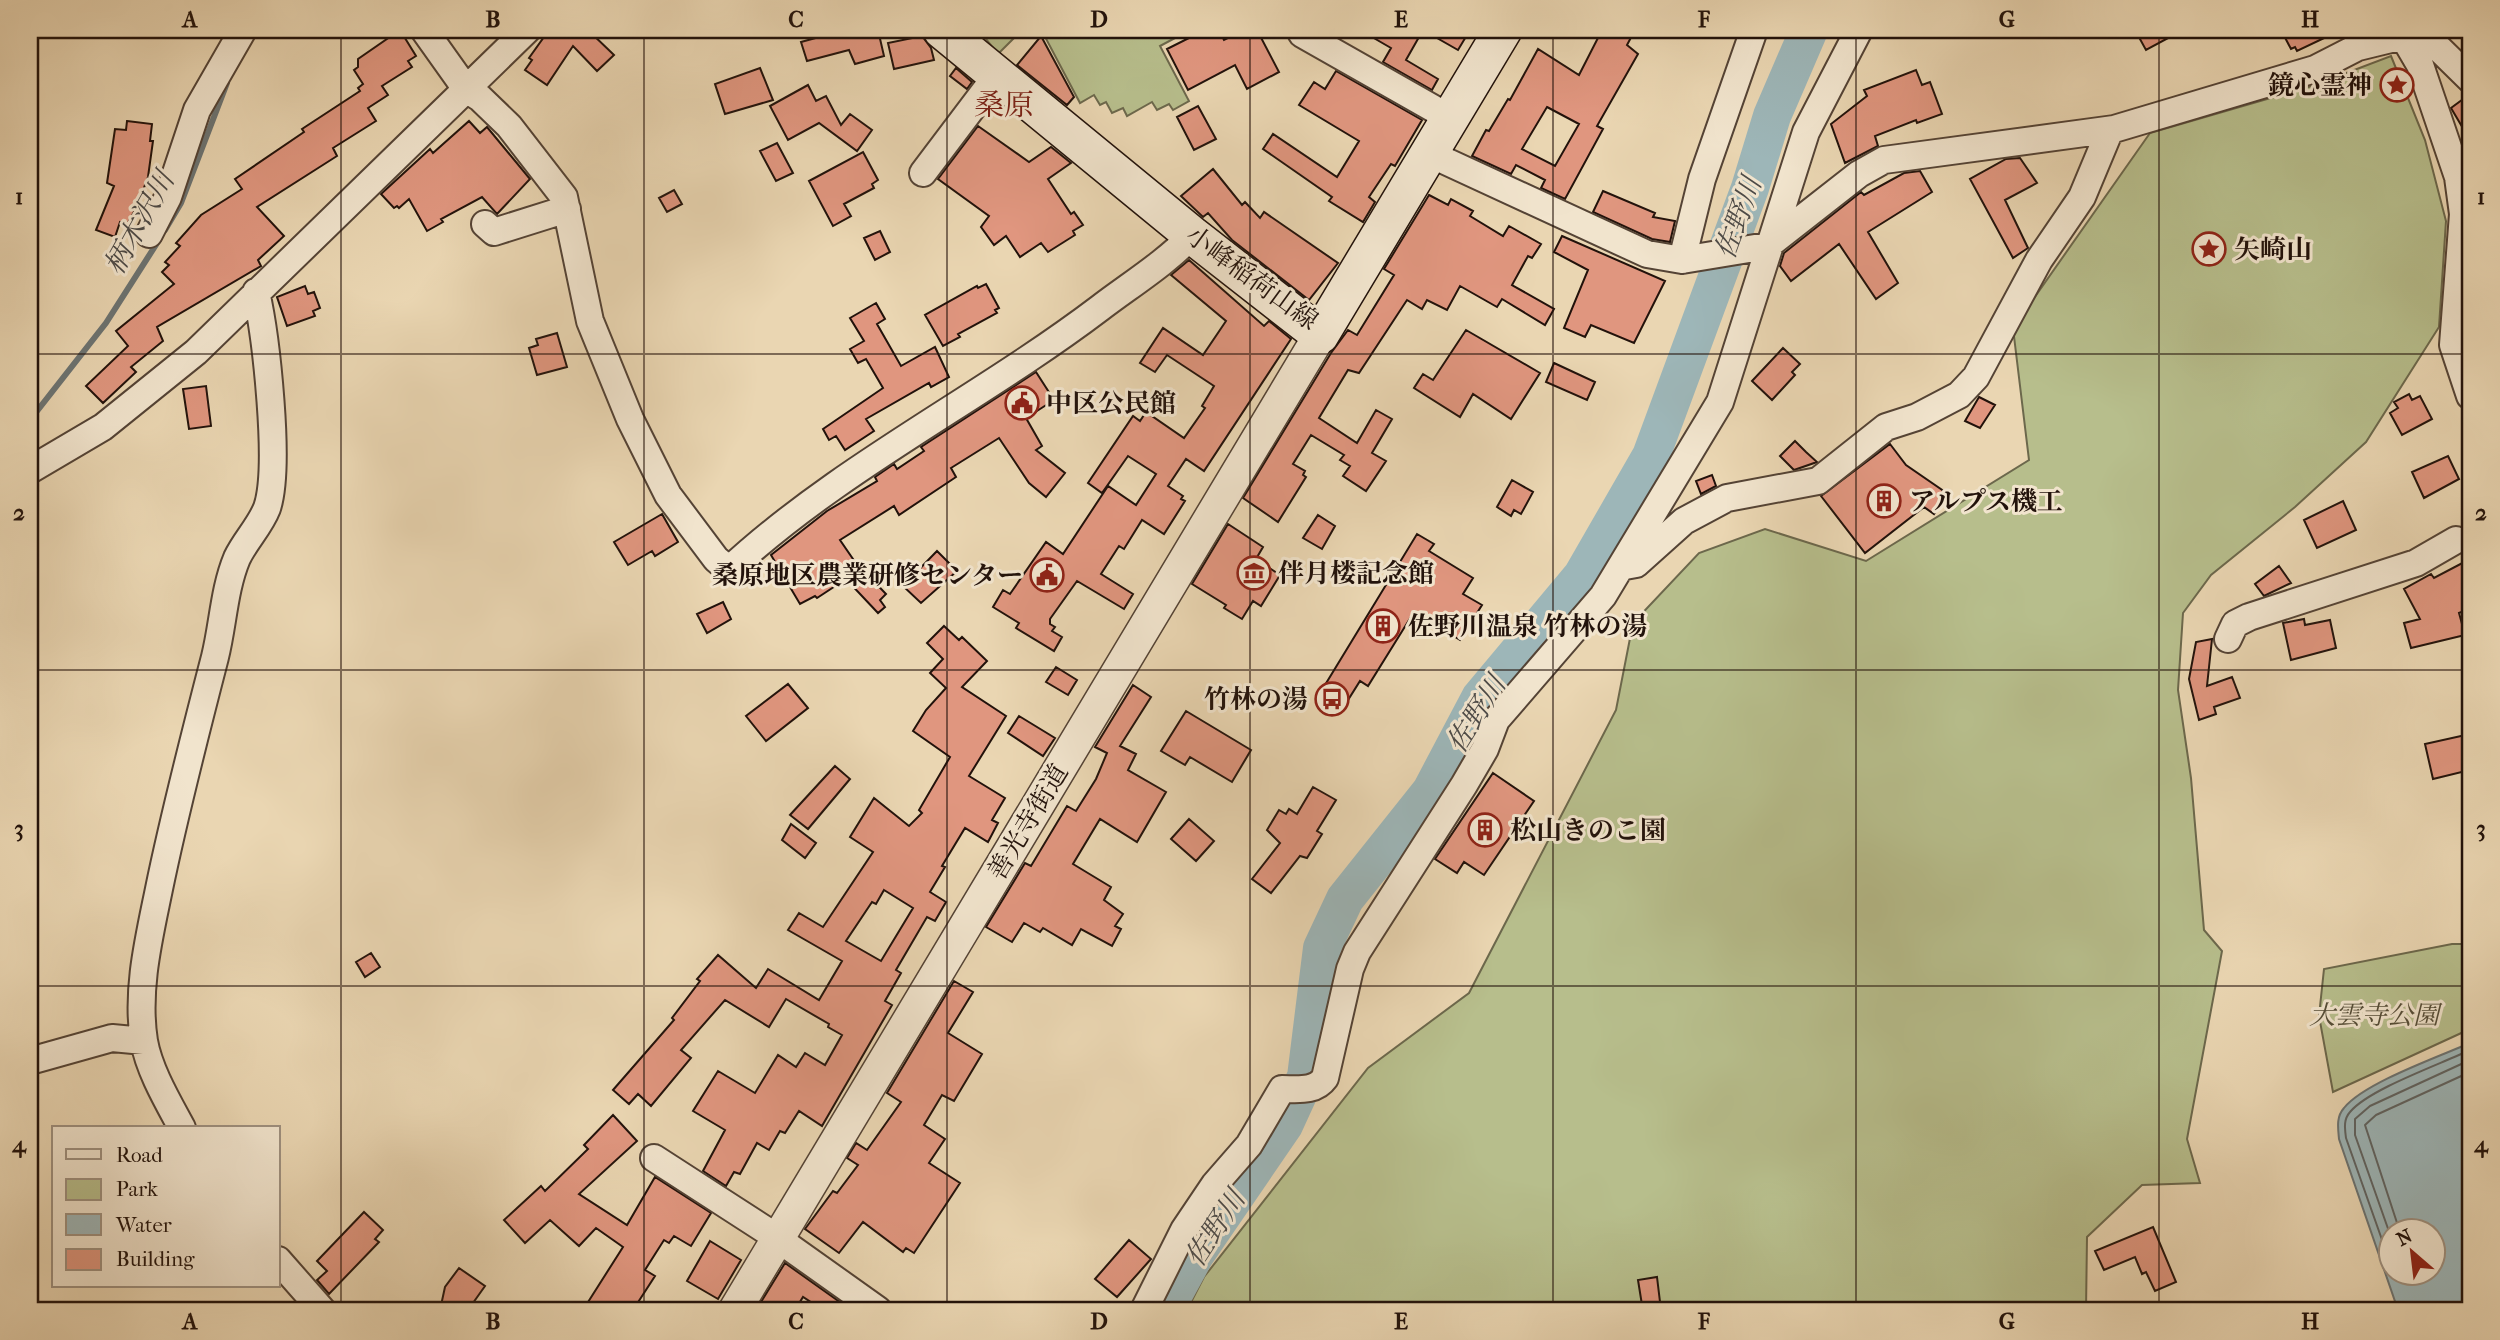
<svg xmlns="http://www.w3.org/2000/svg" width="2500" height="1340" font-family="'IM FELL French Canon','Noto Serif JP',serif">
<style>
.green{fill:#b7be8c;stroke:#6c684c;stroke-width:2}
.water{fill:#9db6b8;stroke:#6c7473;stroke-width:2;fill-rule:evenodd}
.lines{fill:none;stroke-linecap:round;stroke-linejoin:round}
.shore{stroke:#606462;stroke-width:2}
.stream{stroke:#6c7473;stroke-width:6}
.river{stroke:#9db6b8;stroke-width:38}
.building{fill:#e0967f;stroke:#22120b;stroke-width:2;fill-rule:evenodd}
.minor-casing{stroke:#544335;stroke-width:30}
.tertiary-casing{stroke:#544335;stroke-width:35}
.secondary-casing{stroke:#22120b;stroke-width:40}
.minor{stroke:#f1e4cd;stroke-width:26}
.tertiary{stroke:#f1e4cd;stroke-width:32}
.secondary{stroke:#f1e4cd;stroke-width:37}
.grid{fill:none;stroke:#22120b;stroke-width:2;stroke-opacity:0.55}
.labels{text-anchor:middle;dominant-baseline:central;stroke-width:6;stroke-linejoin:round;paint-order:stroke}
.poi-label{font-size:26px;font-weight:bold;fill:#22120b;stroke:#f1e4cd;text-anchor:start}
.street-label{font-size:26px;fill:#22120b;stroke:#f1e4cd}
.park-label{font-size:26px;font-style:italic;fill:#564e38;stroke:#f1e4cd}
.water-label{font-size:28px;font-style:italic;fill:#4d4b48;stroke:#f1e4cd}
.quarter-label{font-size:30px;fill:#7a1f14;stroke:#f1e4cd}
.neatline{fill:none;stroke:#22120b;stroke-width:2.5}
.grid-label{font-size:23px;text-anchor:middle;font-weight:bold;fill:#22120b}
</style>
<rect width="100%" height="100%" fill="#ead6b2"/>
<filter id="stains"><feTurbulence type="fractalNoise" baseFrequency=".00286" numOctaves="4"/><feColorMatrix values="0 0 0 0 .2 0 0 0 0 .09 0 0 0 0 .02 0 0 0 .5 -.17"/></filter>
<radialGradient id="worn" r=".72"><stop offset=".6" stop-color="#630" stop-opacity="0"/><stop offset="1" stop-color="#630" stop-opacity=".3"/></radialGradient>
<path class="green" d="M979,30H1022L998,54Z
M1046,30H1190L1160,46L1189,101L1173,110L1169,104L1157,110L1152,102L1127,116L1123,108L1112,113L1106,102L1100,105L1094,95L1080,103L1043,33Z
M2391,56L2425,140L2446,221L2439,327L2366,442L2295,507L2211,575L2183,613L2178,690L2191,778L2204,930L2222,951L2187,1139L2200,1183L2142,1185L2087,1237L2086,1310H1187L1204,1277L1368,1068L1469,993L1616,710L1633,623L1699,553L1765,529L1866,561L2029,460L2013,328L2150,133L2312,86Z
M2452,944H2470V1029L2333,1092L2319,1016L2324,969Z"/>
<path class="water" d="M2470,1043V1310H2398L2339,1139C2338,1128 2336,1117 2344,1108C2364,1083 2438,1057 2470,1043ZM2392,1232H2434V1274H2392Z"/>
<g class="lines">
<path class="shore" d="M2400,1232L2365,1125L2376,1115L2470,1072
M2392,1240L2355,1135V1119L2370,1106L2470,1060
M2392,1268L2346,1138C2345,1129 2343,1120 2350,1112C2369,1089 2441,1064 2470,1050"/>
<path class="stream" d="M165,230L181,203L227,83
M30,420L106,323L159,240"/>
<path class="river" d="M1165,1310L1195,1255L1284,1125L1306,1077L1322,948L1345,899L1431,791L1480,698L1582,576L1651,456L1750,188L1772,116L1809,30"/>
</g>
<path class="building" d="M400,30L416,56L408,61L412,67L382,86L388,95L368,108L376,121L333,148L337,156L257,207L284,236L258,260L261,266L157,327L163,341L131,367L136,372L103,403L86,386L128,346L116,331L174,284L162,272L169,265L165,262L180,246L176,243L201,215L242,189L235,179L304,132L302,129L360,91L358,88L363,84L354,70L358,67V59Z
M549,30H588L614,55L597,71L573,46L547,85L525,70L532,60L529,58Z
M845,30H878L884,56L855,64L849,50L807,61L801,42Z
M1193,30H1219L1224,40L1244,30H1257L1279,72L1247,89L1235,65L1188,90L1167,49L1195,35Z
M1360,30H1423L1406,60L1438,79L1432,90L1383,62L1391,48Z
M1423,30H1470L1458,50Z
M1602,30H1635L1627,45L1638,54L1597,126L1603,129L1565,199L1541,188L1545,180L1516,165L1511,174L1472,156L1486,130L1489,131L1508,99L1510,100L1538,49L1579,75ZM1547,107L1579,124L1555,166L1522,149Z
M2135,30H2183L2146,50Z
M2281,30H2341L2297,51L2295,47L2291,49Z
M922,36L931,48L934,60L894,69L888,43Z
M1041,36L1074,97L1067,105L1017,65Z
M760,68L773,100L725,114L715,84Z
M956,68L972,82L967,89L950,76Z
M1916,70L1922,85L1930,82L1942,114L1917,123L1916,120L1875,136L1878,146L1845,163L1831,124L1867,96L1864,90Z
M1336,71L1422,120L1395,166L1391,164L1369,197L1375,202L1363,222L1329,201L1332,197L1263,149L1273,134L1337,177L1359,141L1299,105L1314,82L1325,89Z
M808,85L816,101L826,96L841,125L850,114L872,130L857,151L819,123L788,140L770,106Z
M2470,94V140L2451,108Z
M1198,106L1216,139L1194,150L1177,117Z
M127,121L152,124L150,141H153L148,177L137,206L127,225L120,222L115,237L96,230L114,186L107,183L115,129L126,130Z
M469,121L480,133L487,127L530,179L497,214L482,197L441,219L443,222L427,231L409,199L399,208L397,206L394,208L381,194L430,149L433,153Z
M978,126L1029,162L1051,147L1071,163L1048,179L1071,214L1074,212L1083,225L1073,231L1075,235L1048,252L1041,243L1020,257L1006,236L994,245L981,227L989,216L938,179Z
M777,143L793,173L776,181L760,151Z
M863,152L878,180L872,184L874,188L844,204L851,216L833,226L809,181Z
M2020,158L2037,183L2005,200L2028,248L2013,258L1970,179L2006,159Z
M1213,169L1242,205L1245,202L1260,218L1264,212L1338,263L1309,300L1232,240L1208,213L1203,217L1181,196Z
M1920,171L1932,192L1868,232L1898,283L1876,299L1839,244L1791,281L1780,266L1784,253L1861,192L1864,195L1904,173Z
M674,190L682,204L667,212L659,198Z
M1603,191L1655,213L1653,217L1675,221L1670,242L1652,239L1593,212Z
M1429,195L1448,205L1451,199L1473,211L1470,216L1503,236L1509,226L1541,244L1532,258L1528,256L1512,285L1554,309L1545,325L1502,299L1497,307L1460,286L1447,310L1427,300L1422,309L1407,300L1359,373L1348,370L1319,418L1357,443L1376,410L1392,419L1372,453L1386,461L1366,491L1343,476L1350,466L1340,460L1344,455L1311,435L1293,464L1305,471L1303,475L1306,477L1278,522L1243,498L1331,353L1348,330L1357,335L1394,275L1384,269Z
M880,231L890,252L875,260L864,238Z
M1562,236L1665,281L1634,343L1591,325L1585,337L1564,328L1588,270L1554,252Z
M1189,260L1264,326L1269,321L1291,339L1204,471L1186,459L1168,486L1183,496L1181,499L1185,501L1164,534L1142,520L1124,549L1119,546L1101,574L1133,594L1124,609L1077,581L1050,619V624L1055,627L1052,631L1062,637L1054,651L1016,628L1019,623L993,607L1003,590L1010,594L1046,542L1063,554L1108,486L1136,505L1156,474L1128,456L1102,493L1088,483L1133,416L1140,421L1146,412L1184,438L1205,408L1202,406L1214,386L1167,355L1155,372L1140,363L1163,328L1203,355L1226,321L1171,275Z
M986,284L999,308L995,310L997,313L958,334L960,337L943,346L925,315L977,286L978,288Z
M305,286L308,294L314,292L320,308L313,311L315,316L287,326L277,297Z
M876,303L885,319L877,324L901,366L935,347L949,377L931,387L929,383L866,419L874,431L845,450L836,436L829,440L823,429L883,388L866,359L858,363L850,349L864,341L850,318Z
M1466,330L1540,373L1511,419L1473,394L1460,417L1414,388L1423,374L1433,380Z
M557,333L567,367L537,375L529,348L538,345L536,339Z
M1783,348L1800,364L1792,372L1795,375L1772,400L1752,381Z
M1554,363L1595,382L1587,400L1546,382Z
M1036,372L1054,400L1026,418L1042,446L1036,450L1065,473L1046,497L1029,483L999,438L951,468L956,477L899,515L894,506L840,540L864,575L866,573L886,594L880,600L885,607L878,613L846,579L817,598L815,596L800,604L771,555L827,511L877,481L875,477L894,464L897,469L924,451L921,447Z
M206,386L211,426L189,429L183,389Z
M2409,394L2412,400L2420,396L2432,419L2402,435L2390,413L2398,408L2394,402Z
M1979,397L1995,405L1980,428L1965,421Z
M1795,441L1806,452L1817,462L1794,470L1780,456Z
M1890,444L1906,465L1948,494L1934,514L1924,507L1865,553L1821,496Z
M2448,456L2459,479L2424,498L2412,472Z
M1712,475L1716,486L1701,494L1696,481Z
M1512,480L1533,492L1521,514L1514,510L1511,516L1497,507Z
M2343,501L2356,530L2317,548L2304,520Z
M662,514L678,542L655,556L652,551L628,565L614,542Z
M1318,515L1335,526L1322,549L1303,538Z
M1228,524L1263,547L1256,559L1280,575L1261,606L1253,601L1242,619L1224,608L1226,605L1192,584Z
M1417,534L1434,544L1429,551L1473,578L1463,594L1482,605L1460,640L1414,612L1368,686L1360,681L1348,700L1325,685Z
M937,551L957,571L921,603L903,586Z
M2470,559V609L2459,613L2465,635L2411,648L2404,623L2420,619L2404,589L2431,574L2434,578Z
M2279,566L2291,583L2264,596L2255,584Z
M723,602L731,619L707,633L697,614Z
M2304,619L2305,625L2330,620L2336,648L2291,660L2283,623Z
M944,626L959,640L962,637L987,661L962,687L1006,716L969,776L1005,798L992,820L998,823L988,842L965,828L942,866L945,867L930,892L946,902L935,921L927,917L896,970L901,973L885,1001L892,1005L822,1126L799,1111L785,1133L780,1131L769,1150L757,1143L740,1174L734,1172L726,1186L703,1171L725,1130L693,1111L718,1071L755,1093L778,1055L796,1067L805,1053L825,1065L842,1035L828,1027L829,1024L786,999L769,1027L725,1000L681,1050L691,1058L651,1106L638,1094L629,1104L613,1090L674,1020L672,1018L700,981L697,979L718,955L756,988L768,969L819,1000L842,961L788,930L799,913L823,927L873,852L850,837L874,798L909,826L922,813L919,810L950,757L913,731L926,710L946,688L930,673L943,659L927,643ZM884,890L913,908L881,961L846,941L872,902L876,904Z
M2212,639L2207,686L2232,677L2240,698L2214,707L2216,714L2199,720L2189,679L2196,642Z
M1056,667L1077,680L1068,695L1046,682Z
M788,684L808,708L766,741L746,716Z
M1133,685L1151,697L1120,746L1136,754L1128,770L1166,792L1137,842L1100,819L1073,864L1111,887L1104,900L1123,914L1115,926L1121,929L1112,946L1081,929L1072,945L1043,928L1040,932L1024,923L1012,942L986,927L1025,863L1031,866L1067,806L1076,811L1096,779L1107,753L1095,747Z
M1186,711L1251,750L1232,782L1190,757L1185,765L1161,751Z
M1019,716L1055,738L1043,756L1008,733Z
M2470,734V770L2433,779L2425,744Z
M835,766L850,779L808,829L790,815Z
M1493,773L1534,801L1484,875L1464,862L1457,873L1435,859Z
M1313,787L1336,800L1317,831L1322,834L1307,858L1300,856L1271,893L1252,879L1280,843L1267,830L1279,810L1286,814L1289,809L1297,814Z
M1189,819L1214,841L1196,861L1171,839Z
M791,824L816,843L805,858L782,840Z
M371,953L380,967L365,977L356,962Z
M954,981L973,992L948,1033L982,1054L954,1101L942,1095L924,1125L945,1139L929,1163L960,1183L914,1253L906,1248L903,1252L863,1222L839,1253L805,1229L833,1191L837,1193L858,1165L847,1158L856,1143L867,1150L901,1102L887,1093Z
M613,1115L637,1141L579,1194L627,1225L655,1177L711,1213L691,1246L674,1236L669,1243L664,1240L645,1270L655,1276L633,1310H583L623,1247L596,1228L579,1246L550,1220L525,1243L504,1220L541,1186L545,1191L588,1149L584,1145Z
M364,1212L383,1230L375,1239L379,1242L329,1294L317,1280L327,1271L317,1261Z
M2153,1227L2176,1282L2155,1291L2146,1272L2142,1274L2135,1257L2104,1270L2095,1251Z
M1129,1240L1151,1259L1117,1297L1095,1279Z
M710,1241L741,1260L718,1299L687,1281Z
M785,1263L851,1310H823L803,1297L795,1310H756Z
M459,1268L485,1286L468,1310H440L445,1287Z
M1657,1277L1660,1302L1642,1305L1638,1280Z"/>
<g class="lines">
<defs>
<path id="minor" d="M424,30L466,89L480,98L509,126L564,197L590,321L630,419L668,495L716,559L729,570C840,467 980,399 1100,308C1130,285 1166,263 1192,235
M1300,30L1302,34L1450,118
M2420,30L2470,79
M2403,36L2420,65L2458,177L2463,214L2453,345L2470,396
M1428,153L1647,254L1682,260L1767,246L1859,174L1884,160L2114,129L2315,69L2358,47L2403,36L2412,30
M923,173L997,75
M485,224L494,232L567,209
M149,234L168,197L197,110L243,30
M1682,260L1702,179L1754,30
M30,470L103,427L196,352L527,30
M1625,566L1636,564L1684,521L1727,498L1818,481L1886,427L1917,417L1959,395L1976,377L2039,260L2082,197L2110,130
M2228,639L2235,624L2249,617L2416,563L2456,540
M30,1061L112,1038L144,1041
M182,1128C168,1102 149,1070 144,1041C136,990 149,938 159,889C175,811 195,734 215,657C223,625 224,589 237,558C245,541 260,526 267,508C281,467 266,336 256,292
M654,1158L767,1231L878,1310
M278,1260L322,1310
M1144,1310L1184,1230L1215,1184L1249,1145L1282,1089C1298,1089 1315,1092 1325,1078L1350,969L1357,952L1464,785L1485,749L1496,720L1603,596L1720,402L1806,132L1859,30"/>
<path id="tertiary" d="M735,1310L1320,335"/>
<path id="secondary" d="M942,30L1192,235L1320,335L1503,30"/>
</defs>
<use href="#minor" class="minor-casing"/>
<use href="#tertiary" class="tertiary-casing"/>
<use href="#secondary" class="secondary-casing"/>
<use href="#minor" class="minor"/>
<use href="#tertiary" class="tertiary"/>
<use href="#secondary" class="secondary"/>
</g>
<path class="grid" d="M341,30V1310M644,30V1310M947,30V1310M1250,30V1310M1553,30V1310M1856,30V1310M2159,30V1310M30,354H2470M30,670H2470M30,986H2470"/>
<defs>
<symbol id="sight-ring" viewBox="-11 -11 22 22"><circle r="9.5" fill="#f1e4cd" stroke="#8f2418" stroke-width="1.5"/><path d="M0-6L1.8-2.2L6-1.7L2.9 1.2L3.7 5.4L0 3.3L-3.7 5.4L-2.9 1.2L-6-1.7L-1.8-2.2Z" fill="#8f2418"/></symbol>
<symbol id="civic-ring" viewBox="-11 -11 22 22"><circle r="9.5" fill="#f1e4cd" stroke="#8f2418" stroke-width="1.5"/><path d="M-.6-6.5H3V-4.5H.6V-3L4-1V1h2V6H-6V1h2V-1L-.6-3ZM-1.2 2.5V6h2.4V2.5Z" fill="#8f2418"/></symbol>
<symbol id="building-ring" viewBox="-11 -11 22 22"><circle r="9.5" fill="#f1e4cd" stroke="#8f2418" stroke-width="1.5"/><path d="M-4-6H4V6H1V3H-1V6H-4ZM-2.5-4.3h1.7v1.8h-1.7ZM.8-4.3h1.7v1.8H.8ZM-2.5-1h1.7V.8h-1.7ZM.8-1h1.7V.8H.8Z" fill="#8f2418"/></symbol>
<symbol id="museum-ring" viewBox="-11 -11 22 22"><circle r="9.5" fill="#f1e4cd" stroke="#8f2418" stroke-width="1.5"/><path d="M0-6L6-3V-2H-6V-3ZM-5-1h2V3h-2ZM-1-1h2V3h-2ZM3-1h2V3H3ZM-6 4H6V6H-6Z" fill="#8f2418"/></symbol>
<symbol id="bus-ring" viewBox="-11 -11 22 22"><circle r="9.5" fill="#f1e4cd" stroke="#8f2418" stroke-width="1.5"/><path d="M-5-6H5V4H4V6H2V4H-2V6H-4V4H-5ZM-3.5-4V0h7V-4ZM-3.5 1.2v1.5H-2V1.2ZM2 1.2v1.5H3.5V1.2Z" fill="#8f2418"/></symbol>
</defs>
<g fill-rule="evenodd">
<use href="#sight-ring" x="2378" y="66" width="38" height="38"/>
<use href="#sight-ring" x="2190" y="230" width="38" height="38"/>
<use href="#civic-ring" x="1003" y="384" width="38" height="38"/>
<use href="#building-ring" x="1865" y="482" width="38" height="38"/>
<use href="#museum-ring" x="1235" y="554" width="38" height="38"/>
<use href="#civic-ring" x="1028" y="556" width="38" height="38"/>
<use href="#building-ring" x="1364" y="607" width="38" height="38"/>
<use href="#bus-ring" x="1313" y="680" width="38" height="38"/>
<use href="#building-ring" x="1466" y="811" width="38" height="38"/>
</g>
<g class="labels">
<g class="poi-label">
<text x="2372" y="85" text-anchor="end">鏡心霊神</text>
<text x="2234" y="249">矢崎山</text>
<text x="1046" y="403">中区公民館</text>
<text x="1909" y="501">アルプス機工</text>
<text x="1278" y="573">伴月楼記念館</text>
<text x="1023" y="575" text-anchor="end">桑原地区農業研修センター</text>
<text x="1408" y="626">佐野川温泉 竹林の湯</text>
<text x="1308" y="699" text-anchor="end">竹林の湯</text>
<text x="1510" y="830">松山きのこ園</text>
</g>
<g class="street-label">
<text transform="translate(1252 278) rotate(36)">小峰稲荷山線</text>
<text transform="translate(1028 822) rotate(-59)">善光寺街道</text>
</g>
<g class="park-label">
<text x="2374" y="1015">大雲寺公園</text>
</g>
<g class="water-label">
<text transform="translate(1738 218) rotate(-70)">佐野川</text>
<text transform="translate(139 223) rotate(-61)">柄木沢川</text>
<text transform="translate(1476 714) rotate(-58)">佐野川</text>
<text transform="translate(1215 1228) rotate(-57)">佐野川</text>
</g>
<g class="quarter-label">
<text x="1004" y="105">桑原</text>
</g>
</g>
<rect width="2500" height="1340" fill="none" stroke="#ead6b2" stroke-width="77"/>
<rect x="52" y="1126" width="228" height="161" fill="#f1e4cd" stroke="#9e907f" stroke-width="2"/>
<rect x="66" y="1149" width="35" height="10" fill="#f1e4cd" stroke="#9e907f" stroke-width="2"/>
<text x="116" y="1162" font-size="21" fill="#22120b">Road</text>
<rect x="66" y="1179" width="35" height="21" fill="#b7be8c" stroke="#9e907f" stroke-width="2"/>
<text x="116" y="1196" font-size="21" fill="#22120b">Park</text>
<rect x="66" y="1214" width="35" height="21" fill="#9db6b8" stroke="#9e907f" stroke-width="2"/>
<text x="116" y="1232" font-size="21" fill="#22120b">Water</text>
<rect x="66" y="1249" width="35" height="21" fill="#e0967f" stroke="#9e907f" stroke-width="2"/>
<text x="116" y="1266" font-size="21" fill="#22120b">Building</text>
<g transform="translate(2412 1252) rotate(332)"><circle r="33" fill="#f1e4cd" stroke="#9e907f" stroke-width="2"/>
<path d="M0-5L12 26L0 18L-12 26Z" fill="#8f2418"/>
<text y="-10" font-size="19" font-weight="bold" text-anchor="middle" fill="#22120b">N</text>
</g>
<rect x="38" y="38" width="2424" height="1264" class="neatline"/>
<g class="grid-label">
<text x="190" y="27">A</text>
<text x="493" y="27">B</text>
<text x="796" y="27">C</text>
<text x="1099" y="27">D</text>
<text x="1401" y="27">E</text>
<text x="1704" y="27">F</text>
<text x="2007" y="27">G</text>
<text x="2310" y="27">H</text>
<text x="19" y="204">1</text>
<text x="2481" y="204">1</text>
<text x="19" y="520">2</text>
<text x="2481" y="520">2</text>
<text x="19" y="836">3</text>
<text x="2481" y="836">3</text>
<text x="19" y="1152">4</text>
<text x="2481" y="1152">4</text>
<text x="190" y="1329">A</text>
<text x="493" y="1329">B</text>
<text x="796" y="1329">C</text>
<text x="1099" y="1329">D</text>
<text x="1401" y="1329">E</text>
<text x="1704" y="1329">F</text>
<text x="2007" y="1329">G</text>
<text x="2310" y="1329">H</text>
</g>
<rect width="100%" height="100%" filter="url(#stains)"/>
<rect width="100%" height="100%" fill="url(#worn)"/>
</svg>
